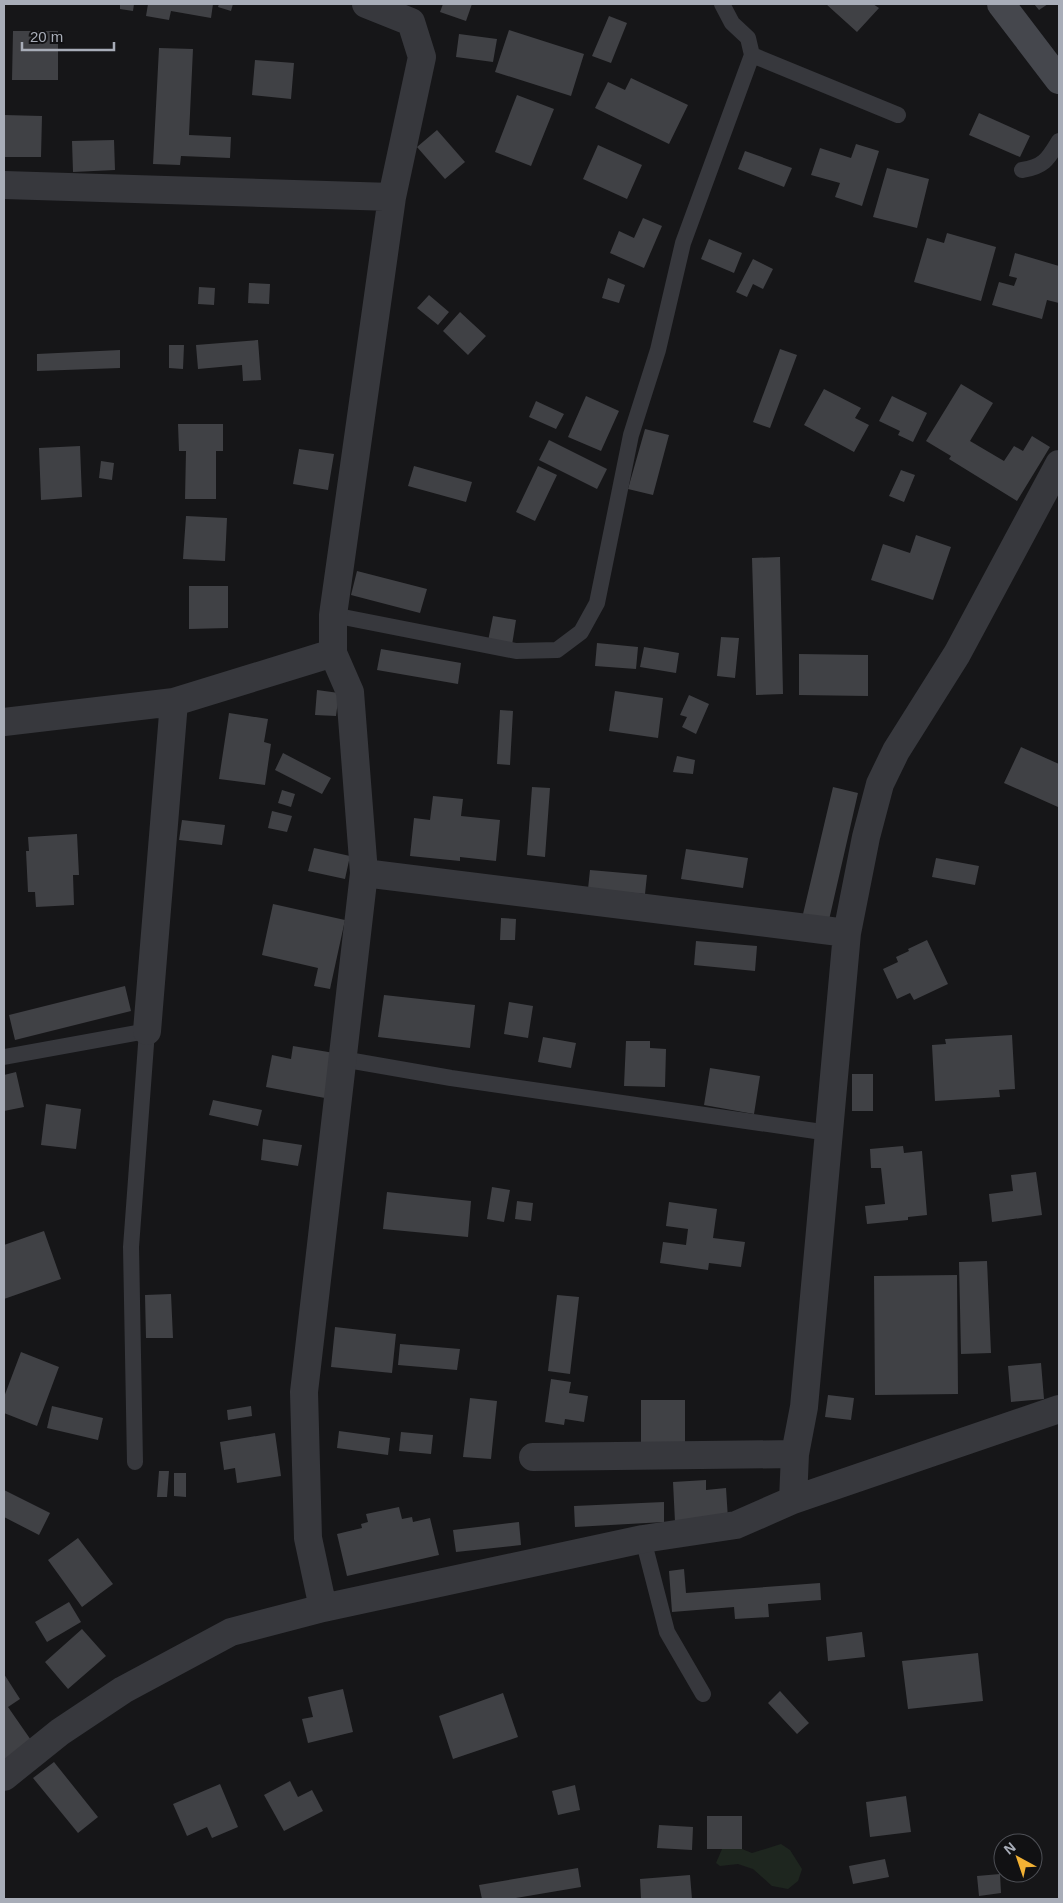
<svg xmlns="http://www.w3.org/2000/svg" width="1063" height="1903" font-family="Helvetica,sans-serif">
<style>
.green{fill:#1e261f}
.building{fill:#404145}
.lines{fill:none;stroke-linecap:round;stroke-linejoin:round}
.service{stroke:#37383d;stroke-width:16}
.minor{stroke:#37383d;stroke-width:28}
.secondary{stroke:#45474d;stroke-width:28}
</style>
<rect width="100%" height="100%" fill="#161618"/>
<path class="green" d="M781,1844L790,1850L802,1869L798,1881L788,1889L772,1886L753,1869L738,1864L720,1866L716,1863L722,1849H742L752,1853Z"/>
<path class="building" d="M120,4H134L133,11L120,9Z
M148,4H213L211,18L171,11L169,20L146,16Z
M219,4H233L231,11L218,7Z
M443,4H472L466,21L440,12Z
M826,4H873L879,8L857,32Z
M1034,4H1048L1039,10Z
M609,16L627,23L611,63L592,56Z
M509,30L584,54L571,96L495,72Z
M13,31H58V80H12Z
M459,34L497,39L493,62L456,57Z
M159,48L193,49L189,135L231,137L230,158L181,156L180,165L153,164Z
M255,60L294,63L291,99L252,95Z
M631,78L688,105L669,144L595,108L608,82L625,90Z
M517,95L554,109L531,166L495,152Z
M979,113L1030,136L1020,157L969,135Z
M4,115L42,116L41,157H4Z
M437,130L465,162L445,179L417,147Z
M114,140L115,170L73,172L72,141Z
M856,144L879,151L862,206L835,197L840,183L811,175L820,148L851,158Z
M598,145L642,165L627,199L583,179Z
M745,151L792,168L784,187L738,169Z
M887,168L929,179L917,228L873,217Z
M643,218L662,226L644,268L610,253L619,231L634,238Z
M947,233L996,247L981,301L914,282L927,238L944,243Z
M709,239L742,253L734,273L701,259Z
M1015,253L1059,266V303L1047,300L1042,319L992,305L999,282L1014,286L1017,278L1009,276Z
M753,259L773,269L763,289L753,284L747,297L736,292Z
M608,278L625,285L619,303L602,298Z
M249,283L270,284L269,304L248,303Z
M199,287L215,288L214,305L198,304Z
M429,295L449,312L438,325L417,308Z
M460,312L486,336L468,355L443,331Z
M258,340L261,380L243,381L242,365L198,369L196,345Z
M169,345H184L183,369L169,368Z
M780,349L797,355L770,428L753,422Z
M120,350V368L37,371V354Z
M961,384L993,403L970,441L1004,461L1014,446L1023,451L1032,436L1050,447L1017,501L949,459L951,456L926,441Z
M824,389L861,408L855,418L869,425L854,452L804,425Z
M586,396L619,411L601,451L568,437Z
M892,396L927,413L913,442L898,435L900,431L879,421Z
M536,401L564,414L556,429L529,417Z
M178,424H223V451H216V499H185L186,451H179Z
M645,429L669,435L653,495L628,489Z
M549,440L607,469L597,489L539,460Z
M80,446L82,497L41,500L39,448Z
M299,449L334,454L328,490L293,484Z
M101,461L114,463L112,480L99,478Z
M414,466L472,482L466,502L408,486Z
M538,466L557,475L535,521L516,512Z
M901,470L915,475L904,502L889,496Z
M186,516L227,518L225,561L183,559Z
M916,535L951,547L933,600L871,580L883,544L910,553Z
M780,557L783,694L756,695L752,558Z
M357,571L427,589L420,613L351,595Z
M189,586H228V628L189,629Z
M493,616L516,620L512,645L488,641Z
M721,637L739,638L735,678L717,676Z
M597,643L638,647L636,669L595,666Z
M644,647L679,653L676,673L640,667Z
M381,649L461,663L458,684L377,670Z
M799,654L868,655V696L799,695Z
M317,690L339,693L336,716L315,715Z
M615,691L663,698L658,738L609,731Z
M689,695L709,704L696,734L682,727L687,717L680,715Z
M500,710L513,711L510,765L497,764Z
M229,713L268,719L264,742L271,744L265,785L219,779Z
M1021,747L1059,764L1058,807L1004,783Z
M283,753L331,778L322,794L275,770Z
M677,756L695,760L693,774L673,772Z
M532,787L550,788L545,857L527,855Z
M833,787L858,793L829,920L803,914Z
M282,790L295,794L291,807L278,803Z
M433,796L463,799L461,816L500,820L496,861L460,857V861L410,856L414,818L430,820Z
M272,811L292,816L287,832L268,828Z
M182,820L225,825L222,845L179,840Z
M77,834L79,875H73L74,905L36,907L35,892H28L26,851H29L28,837Z
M314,848L350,856L345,879L308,871Z
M686,849L748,858L743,888L681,879Z
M936,858L979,866L975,885L932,877Z
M590,870L647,875L645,894L588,889Z
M273,904L345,920L330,989L314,986L318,968L262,955Z
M501,918L516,919L515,940H500Z
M927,940L948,984L914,1000L910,993L897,999L883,969L898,962L896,957L909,951L908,949Z
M696,941L757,946L755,971L694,965Z
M125,986L131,1011L15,1040L9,1015Z
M384,995L475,1005L470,1048L378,1037Z
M509,1002L533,1006L528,1038L504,1034Z
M1012,1035L1015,1089L999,1090L1000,1097L935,1101L932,1045L946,1044L945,1039Z
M543,1037L576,1043L571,1068L538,1062Z
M626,1041H650V1048L666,1049L665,1087L624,1086Z
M293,1046L334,1053L325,1098L266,1087L272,1055L291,1059Z
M710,1068L760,1076L754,1114L704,1105Z
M16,1072L24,1107L4,1111V1075Z
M852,1074H873V1111H852Z
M213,1100L262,1110L258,1126L209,1115Z
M46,1104L81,1109L76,1149L41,1145Z
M263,1139L302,1145L298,1166L261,1160Z
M903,1146L904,1153L922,1151L927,1215L908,1217V1220L867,1224L865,1206L885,1204L881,1168H871L870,1149Z
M1036,1172L1042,1215L992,1222L989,1194L1013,1191L1011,1175Z
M492,1187L510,1190L504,1222L487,1219Z
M387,1192L471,1201L468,1237L383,1229Z
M517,1201L533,1203L531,1221L515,1219Z
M669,1202L717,1209L713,1238L745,1242L741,1267L709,1263L708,1270L660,1263L663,1242L686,1245L688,1229L666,1226Z
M44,1231L61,1279L4,1299V1245Z
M987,1261L991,1353L961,1354L959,1262Z
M957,1275L958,1394L875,1395L874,1276Z
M171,1294L173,1338H146L145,1295Z
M557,1295L579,1297L570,1374L548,1371Z
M335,1327L396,1334L392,1373L331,1367Z
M400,1344L460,1349L457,1370L398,1365Z
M21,1352L59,1367L37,1426L4,1413V1397Z
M1041,1363L1044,1399L1011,1402L1008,1366Z
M551,1379L571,1382L569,1393L588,1396L584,1422L565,1419L564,1425L545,1422Z
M828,1395L854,1398L851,1420L825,1417Z
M470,1398L497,1401L491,1459L463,1457Z
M641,1400H685V1446H641Z
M52,1406L103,1418L98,1440L47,1428Z
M251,1406L252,1416L228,1420L227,1410Z
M339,1431L390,1438L388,1455L337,1448Z
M401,1432L433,1435L431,1454L399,1451Z
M275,1433L281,1476L237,1483L235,1468L224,1470L220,1442Z
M159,1471H169L167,1497H157Z
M174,1473H186V1497L174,1496Z
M706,1480V1490L726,1488L728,1519L675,1522L673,1482Z
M4,1490L50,1513L39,1535L4,1517Z
M664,1502V1522L575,1527L574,1506Z
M399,1507L402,1519L412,1517L413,1522L430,1518L439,1555L347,1576L337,1534L362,1528L361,1524L368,1522L366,1514Z
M519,1522L521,1545L456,1552L453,1530Z
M78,1538L113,1584L82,1607L48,1560Z
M684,1569L686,1593L820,1583L821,1600L768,1604L769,1617L735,1619L734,1607L672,1612L669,1571Z
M69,1602L81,1622L47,1642L35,1622Z
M82,1629L106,1656L68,1689L45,1662Z
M862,1632L865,1657L828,1661L826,1637Z
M978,1653L983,1701L908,1709L902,1661Z
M4,1674L20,1699L8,1707L33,1743L4,1763Z
M343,1689L353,1732L308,1743L302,1719L313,1717L308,1697Z
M780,1691L809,1723L797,1734L768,1703Z
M503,1693L518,1737L453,1759L439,1716Z
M54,1762L98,1817L78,1833L33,1778Z
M290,1781L298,1797L312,1790L323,1811L284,1831L264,1795Z
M220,1784L238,1827L212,1838L207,1827L187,1836L173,1804Z
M575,1785L580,1810L558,1815L552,1791Z
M906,1796L911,1832L870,1837L866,1802Z
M707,1816H742V1849H707Z
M659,1825L693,1827L692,1850L657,1848Z
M885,1859L889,1877L853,1884L849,1866Z
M578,1868L581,1887L510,1899H482L479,1885Z
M1000,1874L1001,1893L979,1896L977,1876Z
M690,1875L692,1899H641L640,1879Z"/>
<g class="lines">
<path class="service" d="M752,55L898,115
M1022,170C1044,167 1048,159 1059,141
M333,615L516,651L557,650L581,632L597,603L631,435L658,350L683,243L752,55L748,38L732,23L722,4
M4,1057L147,1031L131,1247L135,1462
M342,1059L451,1078L829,1133
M643,1539L667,1632L703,1694"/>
<path class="minor" d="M4,185L392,197
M4,722L174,702L333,653
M364,873L847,933
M147,1031L174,702
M533,1457L795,1454
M793,1500L795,1454L804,1407L847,933L866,837L880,784L896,751L957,654L1059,464
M323,1608L308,1538L304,1392L364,873L350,692L333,653V615L392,197L422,57L411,22L366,4
M4,1777L60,1732L123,1690L231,1632L323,1608L643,1539L736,1525L793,1500L1059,1409"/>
<path class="secondary" d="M1001,4L1059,80"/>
</g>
<rect width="1063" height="1903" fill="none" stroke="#a8adb8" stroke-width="10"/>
<g transform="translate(1018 1858) rotate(320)"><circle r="24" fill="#111113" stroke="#4d4f55"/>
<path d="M0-4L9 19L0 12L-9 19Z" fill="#f2b134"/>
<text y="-8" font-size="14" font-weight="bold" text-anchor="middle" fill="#a8adb8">N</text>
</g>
<path d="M22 42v8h92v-8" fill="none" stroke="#a8adb8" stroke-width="2.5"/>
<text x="30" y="42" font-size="15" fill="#a8adb8" stroke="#111113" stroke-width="4" paint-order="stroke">20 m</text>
</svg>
